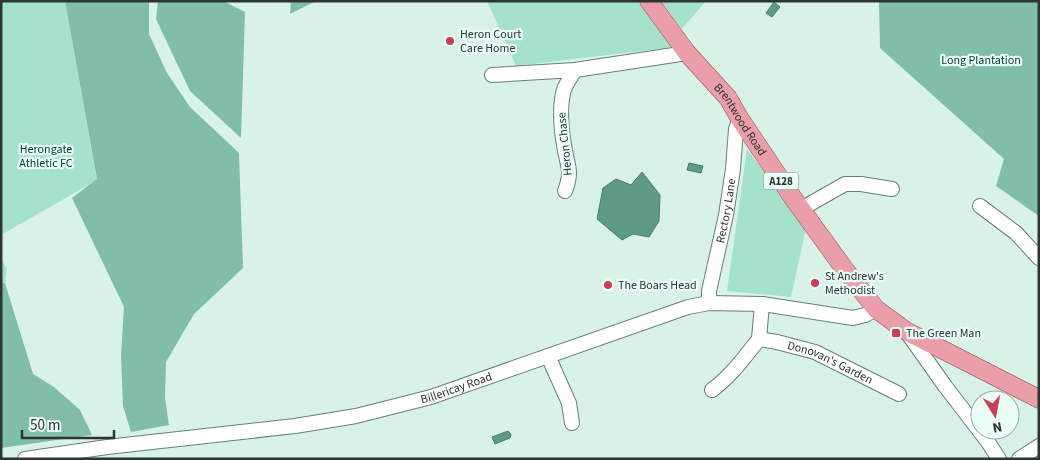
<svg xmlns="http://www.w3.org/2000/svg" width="1040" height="460" font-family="'Source Sans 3',sans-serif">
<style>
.green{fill:#a4e3ca}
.forest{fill:#80bea6}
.water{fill:#5d9b84;stroke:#4e7c6b}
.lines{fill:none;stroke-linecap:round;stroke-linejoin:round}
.minor-casing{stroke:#687f75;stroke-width:16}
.major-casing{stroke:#9d5059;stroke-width:19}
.minor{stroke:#fff;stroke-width:14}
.major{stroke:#e99ea9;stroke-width:18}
.poi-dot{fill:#cd3d57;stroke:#eafef6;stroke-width:2}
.labels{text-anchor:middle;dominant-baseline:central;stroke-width:4.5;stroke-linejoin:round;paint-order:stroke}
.shield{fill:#eafef6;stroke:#64716c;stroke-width:1}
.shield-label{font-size:11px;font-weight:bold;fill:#2b3531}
.poi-label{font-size:12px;fill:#2b3531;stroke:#eafef6;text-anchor:start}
.park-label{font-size:12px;fill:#003a2a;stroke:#eafef6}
.street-label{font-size:12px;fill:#2b3531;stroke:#eafef6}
</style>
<rect width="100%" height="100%" fill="#d9f2e8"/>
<path class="green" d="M1,1H65L97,180L1,235Z
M487,1H649L683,46L516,66Z
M661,1H706L682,29Z
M747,149L806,228L791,297L727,291Z
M1,260L7,268L5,283H1Z"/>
<path class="forest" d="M65,1H149V34L167,73L190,107L239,153L243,268L194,314L166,362L165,398L169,425L131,432L123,406L121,355L124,307L72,198L97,179Z
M158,1H223L245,12L241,138L190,91L156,19Z
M291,1H316L290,14Z
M879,1H1039V216L996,186L1004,159L880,48Z
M1,283H5L33,374L54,387L80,410L92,435L1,448Z"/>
<path class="water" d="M774,2L780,7L772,17L766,13Z
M689,163L703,166L701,173L687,170Z
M642,172L660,195L659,221L649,237L633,234L622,240L597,219L603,188L616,179L631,185Z
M508,431L511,434L510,438L495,444L492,437Z"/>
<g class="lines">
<defs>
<g id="minor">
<path d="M492,75L575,70L687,53"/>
<path d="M565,191C573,170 567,166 564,145C561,130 559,101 565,87C568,81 572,75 575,70"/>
<path d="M980,206L1016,233L1039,258"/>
<path d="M801,209L845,184H861L892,189"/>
<path id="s1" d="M709,303V291L726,215L733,169L736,129L740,119"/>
<path d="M906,331L945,386L988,442L999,459"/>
<path d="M759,339L762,304"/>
<path d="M548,356L569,403L572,423"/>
<path id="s2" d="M712,390C731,376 744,358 759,339L777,342L815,352L899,394"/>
<path id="s3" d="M25,459L107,447L295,426L356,416L431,397L688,307L709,303L762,304L853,318L865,315L876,309"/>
<path d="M1019,459L1039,446"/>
</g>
<g id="major">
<path id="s4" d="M649,1L687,53L728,98L740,119L793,198L843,267L876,309L906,331L1039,399"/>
</g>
</defs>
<use href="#minor" class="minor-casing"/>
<use href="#major" class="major-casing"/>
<use href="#minor" class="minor"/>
<use href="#major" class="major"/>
</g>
<g class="poi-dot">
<circle cx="450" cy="41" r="5"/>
<circle cx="815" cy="283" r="5"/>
<circle cx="608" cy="285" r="5"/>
<rect x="891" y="328" width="10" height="10" rx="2.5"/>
</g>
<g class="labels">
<rect class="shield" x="763.5" y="172.5" width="35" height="17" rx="4"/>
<g class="shield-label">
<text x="781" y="181">A128</text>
</g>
<g class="poi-label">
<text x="460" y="34">Heron Court<tspan x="460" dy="14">Care Home</tspan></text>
<text x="825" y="276">St Andrew's<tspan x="825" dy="14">Methodist</tspan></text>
<text x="618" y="285">The Boars Head</text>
<text x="906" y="333">The Green Man</text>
</g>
<g class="park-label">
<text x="981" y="60">Long Plantation</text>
<text x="46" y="149">Herongate<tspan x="46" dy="14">Athletic FC</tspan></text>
</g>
<g class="street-label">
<text stroke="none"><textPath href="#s4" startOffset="150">Brentwood Road</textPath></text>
<text transform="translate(565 144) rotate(-96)">Heron Chase</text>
<text stroke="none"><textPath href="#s1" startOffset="94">Rectory Lane</textPath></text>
<text stroke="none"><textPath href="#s2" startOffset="145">Donovan's Garden</textPath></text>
<text stroke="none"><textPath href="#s3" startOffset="438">Billericay Road</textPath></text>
</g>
</g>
<rect width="1040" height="460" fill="none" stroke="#2b3531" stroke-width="5"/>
<g transform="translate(995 415) rotate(169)"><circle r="24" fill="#eafef6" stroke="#9eaea7"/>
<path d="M0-4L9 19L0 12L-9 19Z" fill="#cd3d57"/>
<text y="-8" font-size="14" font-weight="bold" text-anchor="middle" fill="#2b3531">N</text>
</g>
<path d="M22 430v8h92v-8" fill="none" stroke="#2b3531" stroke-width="2.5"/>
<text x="30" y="430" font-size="15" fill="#2b3531" stroke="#eafef6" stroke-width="4" paint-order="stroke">50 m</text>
</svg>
